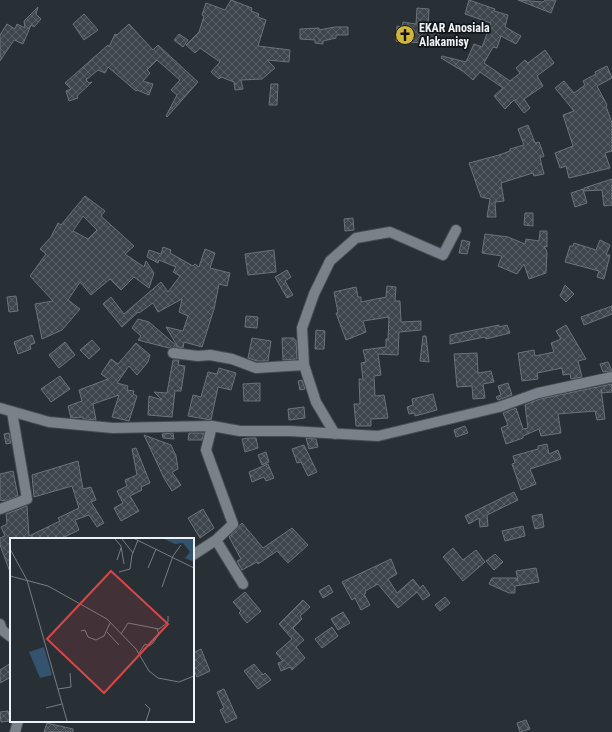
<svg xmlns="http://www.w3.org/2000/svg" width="612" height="732" font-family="'Roboto Condensed',sans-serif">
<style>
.building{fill:url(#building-cross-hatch);stroke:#6b737b;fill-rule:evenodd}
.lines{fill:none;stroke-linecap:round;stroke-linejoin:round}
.minor-casing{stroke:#464c52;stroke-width:12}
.minor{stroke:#798189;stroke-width:10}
.labels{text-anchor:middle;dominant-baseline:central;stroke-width:3.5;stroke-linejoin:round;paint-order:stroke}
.poi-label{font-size:12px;font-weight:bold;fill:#edf2f6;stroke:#14171a;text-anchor:start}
.inset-road{fill:none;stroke:#777e83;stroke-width:1}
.view{fill:#d94647;fill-opacity:0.15;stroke:#d94647;stroke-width:2}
.inset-edge{fill:none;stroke:#edf2f6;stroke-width:2}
</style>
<defs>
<pattern id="building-cross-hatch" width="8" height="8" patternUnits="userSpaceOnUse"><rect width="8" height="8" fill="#3e464d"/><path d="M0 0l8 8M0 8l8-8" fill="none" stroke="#5a6167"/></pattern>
</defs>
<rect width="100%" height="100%" fill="#283036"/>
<path class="building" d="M231,0L252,8L251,11L259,14L258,17L266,20L258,46L290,50L289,62L267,60L275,68L262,79L241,80L243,89L235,90L234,82L221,77L219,79L211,72L220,62L200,48L195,53L186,45L199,32L204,16L202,15L206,3L225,10Z
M469,0L495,9L494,11L508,15L505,27L521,36L516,44L501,36L497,48L493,47L484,63L510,81L520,73L516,68L525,60L528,63L545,50L554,63L537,76L543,86L524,99L530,108L524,113L514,100L505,109L494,96L503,88L480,72L473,80L464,72L441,58L442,56L466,62L474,44L482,47L491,23L465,14Z
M518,0L543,2L545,0H556L551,13Z
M38,7L36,14L41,19L34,27L31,25L23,44L14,40L0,61V35L7,24L15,29L17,24L25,28L24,21Z
M417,8L429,9L428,28L439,29L437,44L396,41L397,26L402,27L403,22L416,24Z
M84,14L98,30L84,40L73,24Z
M129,24L153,50L158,45L198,82L167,117L166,116L177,95L171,90L180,80L157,60L147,70L150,73L143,81L153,84L149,95L137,90L136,91L108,67L105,73L98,70L86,80L89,83L92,82L77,96L78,98L69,101L66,91L71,89L65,83L108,45L109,47L115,34L117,35Z
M335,27H348V35H336V38L323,41V44L315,43V40L300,39V29L319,28V30Z
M179,34L188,40L183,47L174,40Z
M607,66L612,78L597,86L607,105L606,106L612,123V151L605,153L610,168L569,178L566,166L560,168L555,153L573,146L563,115L574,111L555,88L564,81L574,93L585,85L583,81L596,74L595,72Z
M271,84H278L277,105H269Z
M528,125L535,143L539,142L544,156L540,158L544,174L534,176L533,173L501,183L504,201L495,202L496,217H487L490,199L481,197L469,163L499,155L510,151V149L524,145L518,129Z
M612,179V205L604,206L602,190L584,191V188Z
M583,189L587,203L575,207L571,193Z
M85,196L105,211L101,216L134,246L125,254L144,267L146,261L154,273L149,288L134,277L121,290L110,279L91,295L80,282L68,300L80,309L62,330L42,339L35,304L53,301L30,276L46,254L40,249L51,237L58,223L61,225ZM83,216L97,230L88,239L73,231Z
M525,213H533V226L524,225Z
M353,218L354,230L345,231L344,219Z
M540,231H547V247L544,246L547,252L546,273L529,279L524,264L517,274L498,266L502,256L482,253L485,234L508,237L525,244L526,239L539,241Z
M462,240L470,242L467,254L459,253Z
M600,240L610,245L606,255H610L604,279L597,277L599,271L565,262L570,246H573L574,243L596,250Z
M163,247L171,250L170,253L193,266L195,264L199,267L205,249L215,253L210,268L230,273L227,286L219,284L214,309L202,347L184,342L183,348L178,347L166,327L183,331L188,316L179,312L182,299L158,312L153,303L139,313L138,312L122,327L103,304L111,297L124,314L161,282L168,292L180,276L173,272L176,267L159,260L158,263L147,257L149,250L161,254Z
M274,250L276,272L248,275L245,254Z
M287,270L291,277L285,281L293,295L287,298L275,277Z
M565,285L574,294L566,302L560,296Z
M387,286L396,287L395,301H400L401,322L421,321V330L399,332L398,355L378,354L381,375L374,376L375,396L384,395L388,418L371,419V426H356L354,404H360L359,379H363L361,363L366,362L363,350L386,347V339H388L389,317L363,321L366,332L346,340L336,313H338L334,292L356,287L358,297H361V302L386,297Z
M16,296L18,311L9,312L7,297Z
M612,306V314L584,325L581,317Z
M246,316L258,317L257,328L245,327Z
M138,319L149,322L178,347L169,348L138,340L141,336L132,328Z
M499,325V327L507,325L510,333L486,339L485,337L450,344V335Z
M566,325L586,359L578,361L582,377L571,379L570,374L563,375L562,368L537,373L538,379L522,381L518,353L534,350L535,356L554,352L551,343L561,339L556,331Z
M316,330L325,331L324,349H315Z
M32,335L35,343L30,345L31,349L18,354L14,342Z
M423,336H426L429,362L420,361Z
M252,338L271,341L268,361H257L248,358Z
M282,338H294V340H296L297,359L283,360Z
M92,340L100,349L89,359L80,350Z
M65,342L75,355L59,368L49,355Z
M136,343L150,355L148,362L137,375L129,366L117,383L128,386L127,390L134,391L133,394L137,396L129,421L112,417L119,395L93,404L96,420L83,419V417L71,418L68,406L82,401L79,390L108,379L101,374L111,359L118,364Z
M477,353L478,373L491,371L494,382L483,384L485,398L473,399L472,386L457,387L454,354Z
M173,360H179L178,365L185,366L181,391H175L172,417L148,415L149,396L162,400L154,392L167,393Z
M608,362L612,371L603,372L600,364Z
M219,368L236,373L231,390L218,387L211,420L188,416L193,395L201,397L208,372L217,374Z
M60,376L70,389L51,402L41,389Z
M302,380L305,389L300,390L298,381Z
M260,383V401H244L243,384Z
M508,383L512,395L498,400L496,397L501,395L498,386Z
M612,384V392L602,393L601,389L605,419L597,420L595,411L558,414L561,433L541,436L539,429L523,436V438L506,444L501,428L508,425L503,413L516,408L523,429L528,428L525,405L540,399Z
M433,394L437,410L415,416V413L409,414L407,407L413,405L412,399Z
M304,407L305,418L289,420L288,409Z
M465,426L468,433L456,437L454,430Z
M9,433L11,443L6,444L4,434Z
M173,433L174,439L163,438L162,434Z
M189,433H204L202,440H188Z
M144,435L171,445L176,456L178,469L172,472L181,485L172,491L164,478Z
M250,438H256L258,448L245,452L242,439Z
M306,438L316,439L318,447L309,449Z
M547,444L549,454L558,450L561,459L530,469L536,484L521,490L512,464L515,463L513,456L538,449V446Z
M304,445L317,472L308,476L301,462L297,463L292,449Z
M136,448L150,483L141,487L142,490L130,496L139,511L121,521L114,508L123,503L117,491L127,486L125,480L137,475L132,449Z
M266,452L269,462L262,465L258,455Z
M78,461L83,489L91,487L96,500L91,502L104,523L97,527L89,515L75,520L79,530L60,539H11L10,572L0,545V538L5,536L1,527L7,524L6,514L27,506L29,536L60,521L58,518L79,508L72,486L34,497L32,475Z
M268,464L274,478L266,481L264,477L252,482L249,472Z
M13,471L18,496L4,501L0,500V474Z
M514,492L518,500L487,515L488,526L480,527L479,518L469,524L465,516Z
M203,509L214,528L200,538L188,518Z
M542,514L544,527L535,529L532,516Z
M242,523L263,548L292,528L308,545L288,563L277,551L258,564L257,562L242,570L237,561L241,559L229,537Z
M523,526L525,536L505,541L502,531Z
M453,548L463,560L476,550L485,562L463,581L443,557Z
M495,554L503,562L494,570L486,561Z
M391,559L397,574L388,579L397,593L413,579L420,588L423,585L430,595L423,600L417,592L398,608L378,584L365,591L366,593L364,594L370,605L361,610L355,598L352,600L342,582Z
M536,568L539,582L515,586V593H509L489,584L492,578H516L518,581L516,571Z
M329,585L333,592L323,598L319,591Z
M245,592L261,611L247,623L239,613L241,611L233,602Z
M445,597L450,603L440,611L435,605Z
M303,600L310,607L300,616L302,619L293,628L304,640L296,647L305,658L292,670L290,667L281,671L278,663L283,661L276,653L292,639L279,624Z
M343,612L350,623L338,630L331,619Z
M332,627L338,636L322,648L315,639Z
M201,649L210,671L197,677L193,668V653Z
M11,663V677L0,683V670Z
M254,664L263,675L265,673L271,680L258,689L244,671Z
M224,689L237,718L226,723L220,710L224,708L217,692Z
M8,711L10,721L1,722L0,712Z
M526,720L530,729L520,732L517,723Z
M47,723L73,729V732H44Z"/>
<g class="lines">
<defs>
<path id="minor" d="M173,353L198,356L210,355L232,359L256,368L304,365
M0,408L49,422L113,428L212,426L240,431H290L378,436L499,407L538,393L612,377
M335,434L316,402L304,365L302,328L314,294L330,261L356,238L390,232L443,255L456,230
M0,509L27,499L12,412
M216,540L243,584
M193,555L216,540L233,524L206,450L212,426
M0,624L2,630L11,637
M15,732L18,721"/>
</defs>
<use href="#minor" class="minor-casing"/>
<use href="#minor" class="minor"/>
</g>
<defs>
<symbol id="church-disc" viewBox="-11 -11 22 22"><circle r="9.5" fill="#d1b736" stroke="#14171a"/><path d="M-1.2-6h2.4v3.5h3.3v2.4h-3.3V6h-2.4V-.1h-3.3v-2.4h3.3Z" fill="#111"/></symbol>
</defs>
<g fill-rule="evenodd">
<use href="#church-disc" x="394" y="24" width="22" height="22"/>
</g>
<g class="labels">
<g class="poi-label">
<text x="419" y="28">EKAR Anosiala<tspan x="419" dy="14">Alakamisy</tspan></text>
</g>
</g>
<g transform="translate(10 538)">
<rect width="184" height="184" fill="#283036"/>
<path d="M154,1H184V24L175,20L180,14L173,5L165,6Z" fill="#33536f"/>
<path d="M34,109L42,137L30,140L19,114Z" fill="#33536f"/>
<path class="inset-road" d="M105,1L111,8L114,26M112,1L123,15M125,1L184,30M0,11L17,42L57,183M107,22L111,10M138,30L146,11M109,34L120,31L122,17L128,2M0,38L38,48L97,81L126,111L139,133L148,140L169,144L184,138M152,49L163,18L171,7M71,93L75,92L78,99L86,102L94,98L100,85M97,94L109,107M111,96L118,85L149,91L158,84V78M129,115L135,106L139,108L143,105L149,96L147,91M48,151L61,149L60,135M135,166L140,171L136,183M36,170L52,166"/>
<path class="view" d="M101,33L158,86L94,155L37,101Z"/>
<rect width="184" height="184" class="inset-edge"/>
</g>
</svg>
